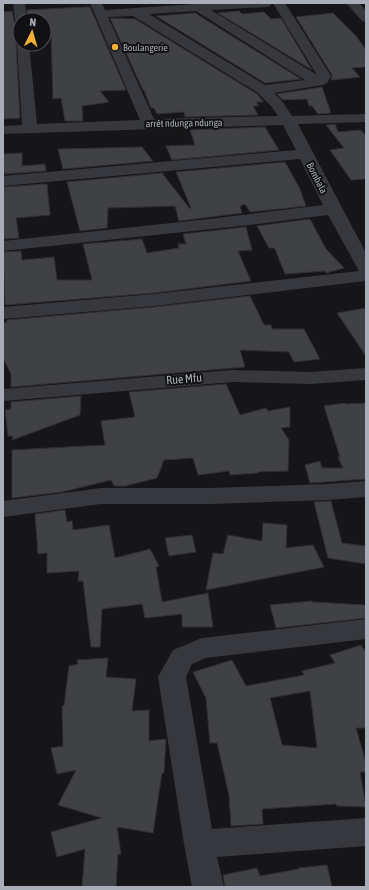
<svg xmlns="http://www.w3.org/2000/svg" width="369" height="890" font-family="'Asap Condensed',sans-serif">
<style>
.building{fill:#404145;stroke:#303034;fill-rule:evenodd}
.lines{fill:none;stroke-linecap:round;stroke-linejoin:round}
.minor{fill:#37383d;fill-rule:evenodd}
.poi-dot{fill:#f2b134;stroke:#111113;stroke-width:1.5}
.labels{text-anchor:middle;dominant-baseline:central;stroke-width:4;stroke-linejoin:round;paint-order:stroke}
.far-poi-label{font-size:10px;fill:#a8adb8;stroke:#111113;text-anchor:start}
.far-street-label{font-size:10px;fill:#a8adb8;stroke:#111113}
.street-label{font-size:12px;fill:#a8adb8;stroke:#111113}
</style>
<rect width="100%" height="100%" fill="#161618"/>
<path class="building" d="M85,7H90L126,90L100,91L109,102L82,106L83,121H65L61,98L53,99L51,34H44V20H28L27,10Z
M12,11L14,21L16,24H20V40L16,44L20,118L3,119V12Z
M239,11L242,14L264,12L271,19L281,18L312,70L218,13Z
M196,13L198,15L301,79L265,83L156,16Z
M333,13L356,36L366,50V67L352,68L360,77L331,80L332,75L296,17Z
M110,18L135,19L257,94L264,102H256L259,106H253L258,115L185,117L184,112L157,114L154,108H151L144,90H143Z
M322,87L331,113L318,114L312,106H309L307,99L283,100L277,94Z
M335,124L338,132L361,130L366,136V179L351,180L330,150L344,148L326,125Z
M265,127L279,150L172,160L166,146L195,145L190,130Z
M142,147L153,161L63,169L58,149Z
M22,153V166L45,164L46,171L3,174V154Z
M285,162L300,189L306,206L250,212L245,204L240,206L242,213L179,221L175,206L108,208L107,228L80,231L67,182L162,173L190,209L191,208L176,172Z
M47,184L50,215L16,218L19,238L3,239V187Z
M310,219L326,249L344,268L326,273L325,271L285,274L275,249L274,248H269L257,226Z
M246,227L252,250L238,251L251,281L154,293L5,305L3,252L21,251L22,260L54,257L57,280H92L83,244L142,239L147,253L179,248L178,244H186L183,234Z
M250,296L264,325H271L272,329H304L320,359L294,362L289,352L240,350L245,367L11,387V374L3,358V323L7,322V320L154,307Z
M366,308V356L337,313Z
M226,384L240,415L266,408L268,411L290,407V427L281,428L289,440L288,471L258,472V473L230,475L229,471L198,475L193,458L164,460L157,478L125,486H114L111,480L62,492L12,498V450L105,445L101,421L135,417L129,392Z
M81,396L80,415L12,440L13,436H8L5,410L11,409V402Z
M345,403L346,404L366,403V479L310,483L305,465L320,461L322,468H343L338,457H340L324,406Z
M331,501L342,543L366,546V564L328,558L314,502Z
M65,510L67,522L72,521L73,530L109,525L115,558L150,549L159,566L156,567L162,602L208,593L213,627H182V614L145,618L142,604L102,609L100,647H91L83,581H78L79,571L47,573V553L38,554L35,514Z
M263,523L287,525L286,548L313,545L324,567L206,590L213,553L223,554L228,535L262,541Z
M192,535L196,552L169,556L165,538Z
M312,601L313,602L366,605V618L276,628L270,605Z
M361,645L366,653V728H356L366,763V772H360L366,807L337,806L336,804L262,809L263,824L231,826L229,795L217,743H210L206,698L193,672L232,660L246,686L304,675L302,671L335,663L330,655ZM310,691L317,748L282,745L270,698Z
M108,658L106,677L136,679L132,711L149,710V741L166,739L164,773H162L153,833L117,827L121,854H118L116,887H82L85,849L57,857L51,832L102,818L58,805L76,770L57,774L51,748L63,746L62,706H64L69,666L78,664L77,660Z
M327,865L332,887H225L223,875L257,868L260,876L299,869L298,868Z"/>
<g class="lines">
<path class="minor" d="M13,3H25L27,20H20V23H17L15,20Z
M90,3H102L105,10L211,3H272L270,6L266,7L211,10L317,75L273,3H285L331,76L327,83L323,85L274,93L282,101L292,116L366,114V122L298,124L366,253V281L154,306L3,319V307L154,294L359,271L328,215L250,225L3,251V241L209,219L323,205L300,159L3,186V176L296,150L283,125L3,134V126L22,125L17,44L20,41V44H29L37,124L140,120ZM196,11L305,80L265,85L149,14ZM133,16L258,93L272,107L278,116L154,119L108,17Z
M346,3H359L366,11V22L362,21Z
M366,368V380L310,384L233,382L3,401V389L233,370L310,372Z
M366,481V497L328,500L211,504H101L3,517V501L101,488H211L328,484Z
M366,619V639L206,658L192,664L186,677L212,829L366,818V846L217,857L224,887H192L184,844L158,677L173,650L202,638Z"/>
</g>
<circle class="poi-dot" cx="115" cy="47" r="4"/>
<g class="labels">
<g class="far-poi-label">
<text x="123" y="47">Boulangerie</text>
</g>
<g class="far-street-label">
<text transform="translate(184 123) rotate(-1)">arrêt ndunga ndunga</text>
<text transform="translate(317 178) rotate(63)">Bombala</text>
</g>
<g class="street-label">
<text transform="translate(184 379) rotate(-5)">Rue Mfu</text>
</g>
</g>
<rect width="369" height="890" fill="none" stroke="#a8adb8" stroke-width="8"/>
<g transform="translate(32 32) rotate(5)"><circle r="19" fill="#111113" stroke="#4d4f55"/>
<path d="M0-3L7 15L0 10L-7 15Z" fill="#f2b134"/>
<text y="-6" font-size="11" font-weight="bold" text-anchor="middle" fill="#a8adb8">N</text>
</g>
</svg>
